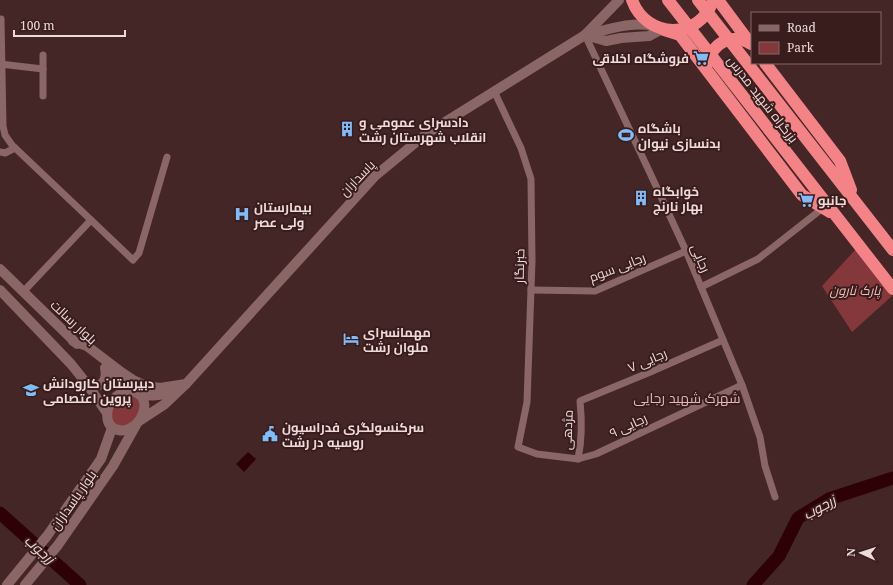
<svg xmlns="http://www.w3.org/2000/svg" width="893" height="585" font-family="'Noto Serif',Cairo,serif">
	<style>
		.green { fill: #85383c }
		.water { fill: #2e0107 }
		.lines { fill: none; stroke-linecap: round; stroke-linejoin: round }
		.river { stroke: #2e0107; stroke-width: 13 }
		.street { stroke: #8a6666; stroke-width: 7 }
		.secondary { stroke: #8a6666; stroke-width: 10 }
		.highway { stroke: #f38386; stroke-width: 12 }
		.labels { text-anchor: middle; dominant-baseline: central; stroke-width: 4; stroke-linejoin: round; paint-order: stroke }
		.poi-label { font-size: 13px; font-weight: bold; fill: #efdada; stroke: #391c1c; text-anchor: start }
		.street-label { font-size: 13px; fill: #efdada; stroke: #391c1c }
		.park-label { font-size: 13px; font-style: italic; fill: #f1bcbb; stroke: #391c1c }
		.neighbourhood-label { font-size: 14px; fill: #e0b8b7; stroke: #391c1c }
		.water-label { font-size: 14px; font-style: italic; fill: #f4d8d8; stroke: #391c1c }
	</style>
	<rect width="100%" height="100%" fill="#442626"/>
	<g class="green">
		<path d="M 856,249 L 892,296 L 852,332 L 822,286 Z"/>
		<path d="M 131,395 C 155,406 123,438 113,422 C 105,409 120,397 131,395 Z"/>
	</g>
	<path class="water" d="M 248,452 L 256,459 L 244,472 L 236,464 Z"/>
	<g class="lines">
		<g class="river">
			<path d="M 0,513 L 80,585"/>
			<path d="M 753,585 L 779,556 L 798,518 L 829,499 L 893,478"/>
		</g>
		<g class="street">
			<path d="M 1,19 L 3,126 L 5,135 L 12,145 L 91,220 L 23,292"/>
			<path d="M 585,35 L 650,173 L 686,251 L 742,385 L 760,437 L 765,466 L 775,497"/>
			<path d="M 0,64 L 43,69"/>
			<path d="M 494,91 L 521,148 L 531,179 L 532,261 L 527,402 L 518,447 L 537,454 L 578,459 L 596,454 L 742,385"/>
			<path d="M 43,96 L 43,55"/>
			<path d="M 0,152 L 5,153 L 15,148"/>
			<path d="M 91,220 L 133,260 L 139,253 L 167,157"/>
			<path d="M 701,287 L 758,259 L 823,208"/>
			<path d="M 531,290 L 595,291 L 686,251"/>
			<path d="M 578,459 C 582,440 582,420 580,401 L 648,373 L 723,340"/>
		</g>
		<g class="secondary">
			<path d="M 585,35 L 606,41 L 621,38 L 649,36 L 662,29"/>
			<path d="M 585,35 C 607,30 631,21 653,26"/>
			<path d="M 0,269 L 77,344"/>
			<path d="M 0,290 L 71,364 L 87,384 L 107,413"/>
			<path d="M 73,341 L 87,346 L 121,372 L 133,380 L 146,386 L 160,388 L 186,384 L 375,176 L 426,134 L 585,35 L 619,0"/>
			<path d="M 113,374 L 134,391"/>
			<path d="M 87,384 C 100,389 108,382 105,368"/>
			<path d="M 129,391 C 158,393 141,435 118,430 C 104,427 105,409 113,400 C 117,395 123,392 129,391 Z"/>
			<path d="M 139,421 L 165,404 L 186,384 C 168,394 160,398 139,394"/>
			<path d="M 7,585 L 47,536 L 101,459 L 112,428"/>
			<path d="M 25,585 L 58,545 L 113,466 L 136,425"/>
		</g>
		<g class="highway">
			<path d="M 632,0 C 646,39 700,41 713,0"/>
			<path d="M 668,0 L 893,289"/>
			<path d="M 698,0 L 893,250"/>
			<path d="M 718,0 L 750,43"/>
			<path d="M 664,30 L 680,35 L 802,195 L 830,212"/>
			<path d="M 709,62 C 713,41 734,33 751,44"/>
			<path d="M 765,63 L 840,161 L 851,190"/>
		</g>
	</g>
	<defs>
		<symbol id="supermarket-bare" viewBox="-9 -9 18 18"><path d="M-6-5.5h2.5l.6 2H6L4.5 2H-2.5L-4.4-4H-6ZM-1.5 3.2a1.3 1.3 0 1 0 .1 0ZM3 3.2a1.3 1.3 0 1 0 .1 0Z" fill="#81bcfa" stroke="#391c1c" stroke-width="2.5" paint-order="stroke"/></symbol>
		<symbol id="building-bare" viewBox="-9 -9 18 18"><path d="M-4-6H4V6H1V3H-1V6H-4ZM-2.5-4.3h1.7v1.8h-1.7ZM.8-4.3h1.7v1.8H.8ZM-2.5-1h1.7V.8h-1.7ZM.8-1h1.7V.8H.8Z" fill="#81bcfa" stroke="#391c1c" stroke-width="2.5" paint-order="stroke"/></symbol>
		<symbol id="stadium-bare" viewBox="-9 -9 18 18"><path d="M0-5a6.5 5 0 1 0 0 10a6.5 5 0 1 0 0-10ZM-3.5-1.8h7v3.6h-7Z" fill="#81bcfa" stroke="#391c1c" stroke-width="2.5" paint-order="stroke"/></symbol>
		<symbol id="hospital-bare" viewBox="-9 -9 18 18"><path d="M-5-5h3v3.5h4V-5h3V5h-3V1.5h-4V5h-3Z" fill="#81bcfa" stroke="#391c1c" stroke-width="2.5" paint-order="stroke"/></symbol>
		<symbol id="hotel-bare" viewBox="-9 -9 18 18"><path d="M-6-4.5h1.5V1H6V5H4.5V3h-9V5H-6ZM-4 0a1.8 1.8 0 1 1 3.6 0ZM.5 0V-2.5h3Q6-2.5 6 0Z" fill="#81bcfa" stroke="#391c1c" stroke-width="2.5" paint-order="stroke"/></symbol>
		<symbol id="school-bare" viewBox="-9 -9 18 18"><path d="M0-5L7-2L0 1L-7-2ZM-4 1L0 2.5L4 1V4Q0 6-4 4Z" fill="#81bcfa" stroke="#391c1c" stroke-width="2.5" paint-order="stroke"/></symbol>
		<symbol id="civic-bare" viewBox="-9 -9 18 18"><path d="M-.6-6.5H3V-4.5H.6V-3L4-1V1h2V6H-6V1h2V-1L-.6-3ZM-1.2 2.5V6h2.4V2.5Z" fill="#81bcfa" stroke="#391c1c" stroke-width="2.5" paint-order="stroke"/></symbol>
	</defs>
	<g fill-rule="evenodd">
		<use href="#supermarket-bare" x="690" y="47" width="22" height="22"/>
		<use href="#building-bare" x="336" y="118" width="22" height="22"/>
		<use href="#stadium-bare" x="615" y="124" width="22" height="22"/>
		<use href="#building-bare" x="630" y="187" width="22" height="22"/>
		<use href="#supermarket-bare" x="795" y="189" width="22" height="22"/>
		<use href="#hospital-bare" x="231" y="203" width="22" height="22"/>
		<use href="#hotel-bare" x="340" y="328" width="22" height="22"/>
		<use href="#school-bare" x="20" y="379" width="22" height="22"/>
		<use href="#civic-bare" x="259" y="423" width="22" height="22"/>
	</g>
	<g class="labels">
		<g class="poi-label">
			<text x="689" y="58" text-anchor="end">فروشگاه اخلاقی</text>
			<text x="359" y="122">دادسرای عمومی و<tspan x="359" dy="15">انقلاب شهرستان رشت</tspan></text>
			<text x="638" y="128">باشگاه<tspan x="638" dy="15">بدنسازی نیوان</tspan></text>
			<text x="653" y="191">خوابگاه<tspan x="653" dy="15">بهار نارنج</tspan></text>
			<text x="818" y="200">جانبو</text>
			<text x="254" y="207">بیمارستان<tspan x="254" dy="15">ولی عصر</tspan></text>
			<text x="363" y="332">مهمانسرای<tspan x="363" dy="15">ملوان رشت</tspan></text>
			<text x="43" y="383">دبیرستان کارودانش<tspan x="43" dy="15">پروین اعتصامی</tspan></text>
			<text x="282" y="427">سرکنسولگری فدراسیون<tspan x="282" dy="15">روسیه در رشت</tspan></text>
		</g>
		<g class="street-label">
			<text transform="translate(763 99) rotate(52)">بزرگراه شهید مدرس</text>
			<text transform="translate(357 178) rotate(-46)">پاسداران</text>
			<text transform="translate(701 258) rotate(67)">رجایی</text>
			<text transform="translate(519 266) rotate(-89)">خبرنگار</text>
			<text transform="translate(617 267) rotate(-21)">رجایی سوم</text>
			<text transform="translate(74 322) rotate(43)">بلوار رسالت</text>
			<text transform="translate(647 360) rotate(-23)">رجایی ۷</text>
			<text transform="translate(628 425) rotate(-25)">رجایی ۹</text>
			<text transform="translate(567 430) rotate(-88)">مژدهی</text>
			<text transform="translate(73 500) rotate(-55)">بلوار پاسداران</text>
		</g>
		<g class="park-label">
			<text x="855" y="290">پارک نارون</text>
		</g>
		<g class="neighbourhood-label">
			<text x="687" y="397">شهرک شهید رجایی</text>
		</g>
		<g class="water-label">
			<text transform="translate(819 507) rotate(-29)">زرجوب</text>
			<text transform="translate(40 549) rotate(42)">زرجوب</text>
		</g>
	</g>
	<rect x="751" y="12" width="130" height="52" fill="#391c1c" stroke="#826868"/>
	<rect x="759" y="25" width="20" height="6" fill="#8a6666" stroke="#826868"/>
	<text x="787" y="32" font-size="12" fill="#efdada">Road</text>
	<rect x="759" y="42" width="20" height="12" fill="#85383c" stroke="#826868"/>
	<text x="787" y="52" font-size="12" fill="#efdada">Park</text>
	<g transform="translate(861 553) rotate(273)" stroke="#391c1c" stroke-width="3" paint-order="stroke">
	<path d="M0-3L7 15L0 10L-7 15Z" fill="#efdada"/>
	<text y="-6" font-size="11" font-weight="bold" text-anchor="middle" fill="#efdada">N</text>
	</g>
	<path d="M14 30v6h111v-6" fill="none" stroke="#efdada" stroke-width="2"/>
	<text x="20" y="30" font-size="12" fill="#efdada" stroke="#391c1c" stroke-width="3" paint-order="stroke">100 m</text>
</svg>
